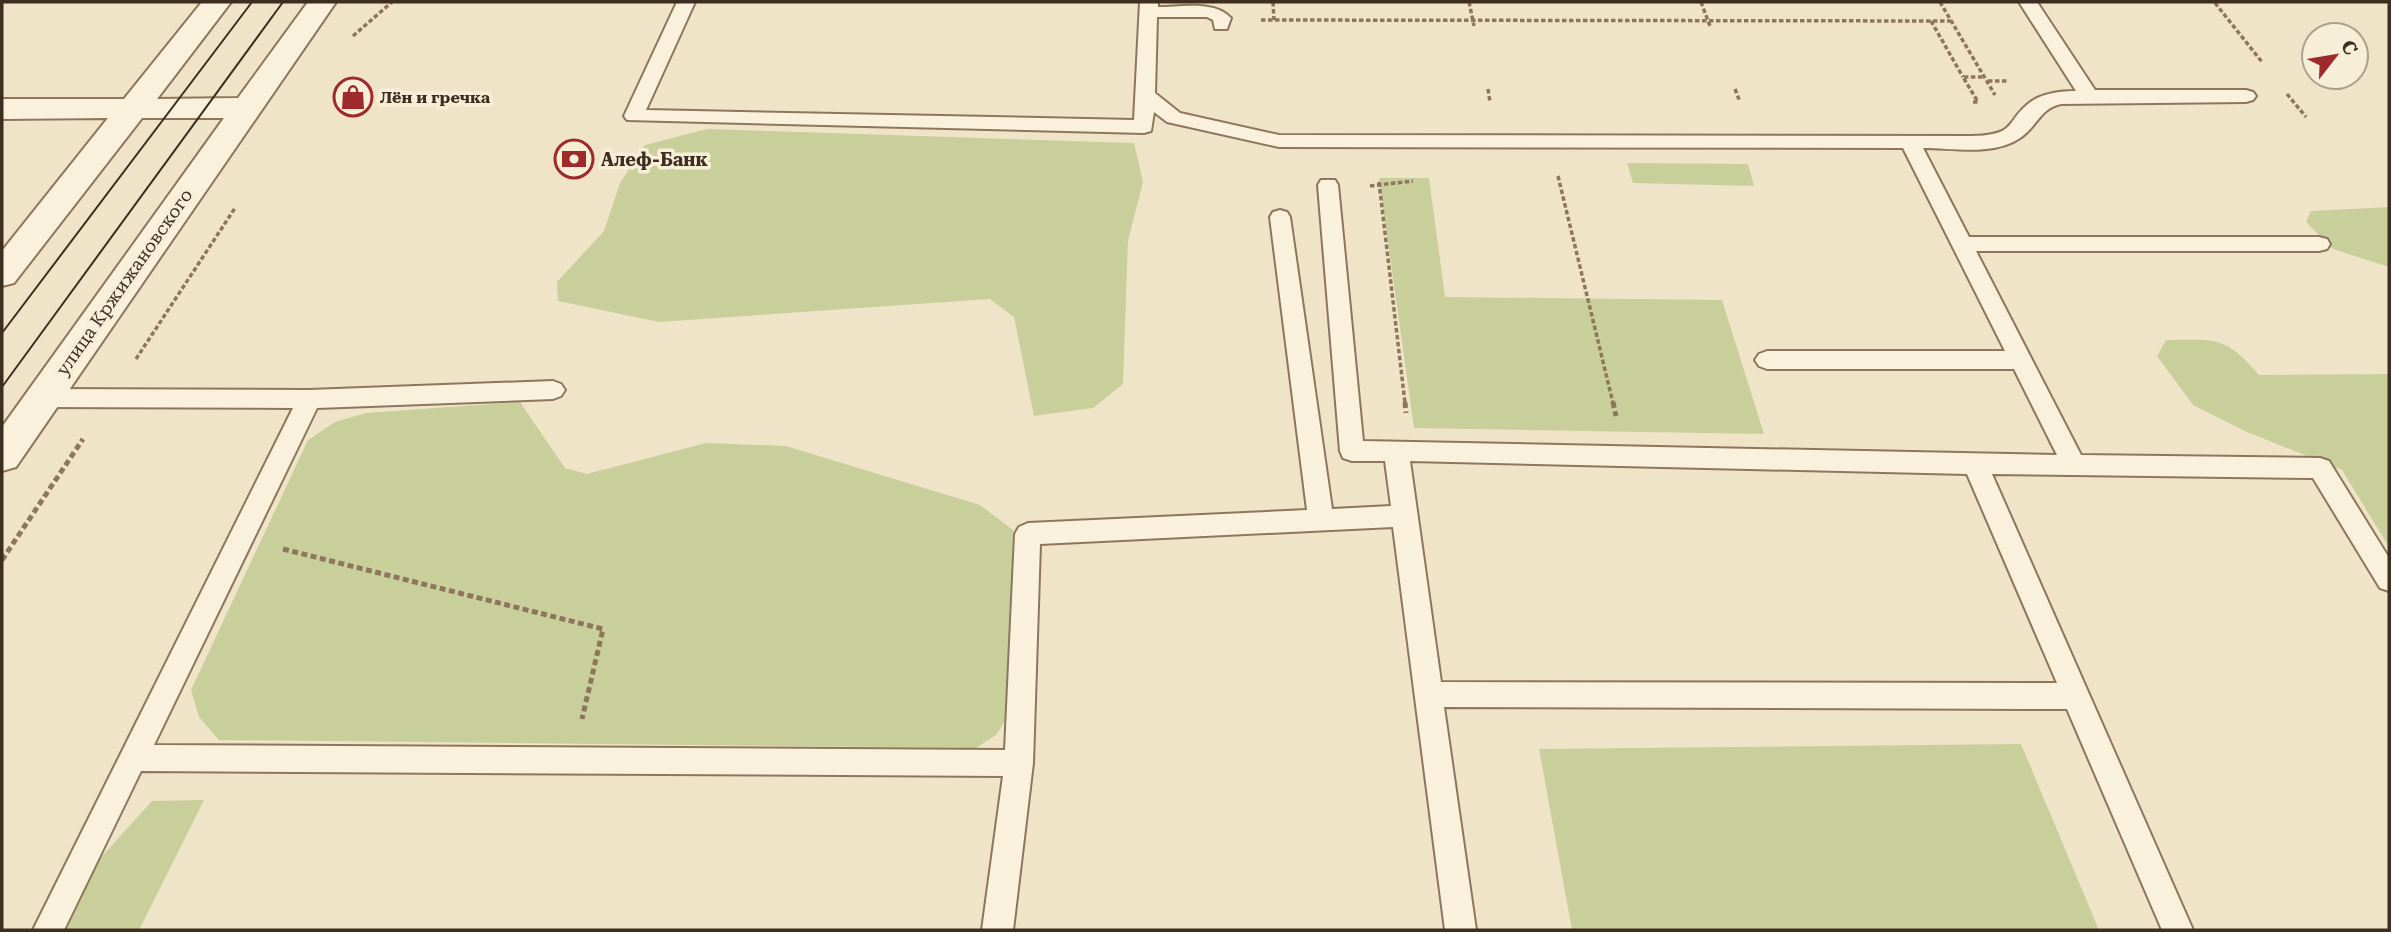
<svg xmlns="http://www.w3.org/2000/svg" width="2391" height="932" font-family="'Roboto Serif',serif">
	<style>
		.green { fill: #c9cf9b }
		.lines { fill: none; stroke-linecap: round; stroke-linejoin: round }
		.service-casing { stroke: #8d765c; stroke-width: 4 }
		.tertiary-casing { stroke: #8d765c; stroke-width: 4 }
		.path-far1 { stroke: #8d765c; stroke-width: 3.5; stroke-dasharray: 4.5 2.5; stroke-linecap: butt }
		.path { stroke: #8d765c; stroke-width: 5; stroke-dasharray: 6 3.5; stroke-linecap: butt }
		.service { fill: #faf1dc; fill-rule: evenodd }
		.tertiary { fill: #faf1dc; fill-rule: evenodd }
		.tram { stroke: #3d2e20; stroke-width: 2 }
		.labels { text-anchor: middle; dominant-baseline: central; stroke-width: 7; stroke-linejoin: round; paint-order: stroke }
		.far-poi-label { font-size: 16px; font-weight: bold; fill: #3d2e20; stroke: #f7eed8; text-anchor: start }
		.poi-label { font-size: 18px; font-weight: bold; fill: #3d2e20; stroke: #f7eed8; text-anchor: start }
		.street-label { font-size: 18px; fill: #3d2e20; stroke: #f7eed8 }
	</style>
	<rect width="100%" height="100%" fill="#f0e4c8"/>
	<g class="green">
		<path d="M 707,129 L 1134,143 L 1143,182 L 1128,241 L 1123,384 L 1093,408 L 1034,416 L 1014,317 L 990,299 L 659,322 L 558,301 L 557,282 L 604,231 L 620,183 L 645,145 Z"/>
		<path d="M 1627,163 L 1748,164 L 1754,186 L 1633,183 Z"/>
		<path d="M 1379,178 L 1429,178 L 1445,297 L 1722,300 L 1764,434 L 1414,428 Z"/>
		<path d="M 2389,207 L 2389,267 L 2333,249 L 2306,222 L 2311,211 Z"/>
		<path d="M 2166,340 C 2217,340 2224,335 2259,375 L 2389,374 L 2389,547 L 2342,470 L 2247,432 L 2193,405 L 2157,356 Z"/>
		<path d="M 520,402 L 565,468 L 587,474 L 706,443 L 786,446 L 980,505 L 1013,530 L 1008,717 L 996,735 L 976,748 L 219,740 L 199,717 L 191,690 L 308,440 L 335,422 L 366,413 Z"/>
		<path d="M 2021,744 L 2099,930 L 1572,930 L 1539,749 Z"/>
		<path d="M 204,800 L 139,930 L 35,930 L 152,801 Z"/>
	</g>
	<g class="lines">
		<defs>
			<path id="service" d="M 677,2 L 695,2 L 646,110 L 1134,120 L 1140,2 L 1158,2 L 1158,7 C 1180,7 1215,0 1231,18 L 1227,29 L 1215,29 L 1213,20 L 1207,17 L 1157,17 L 1155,93 L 1180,113 L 1279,135 L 1972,136 C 2019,135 2004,121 2032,101 C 2044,93 2062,91 2076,91 L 2019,2 L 2037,2 L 2095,90 L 2246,90 L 2253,92 L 2256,96 L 2253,100 L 2246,102 L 2061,104 C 2040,108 2037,127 2020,138 C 1994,156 1953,148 1923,148 L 1969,237 L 2319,237 L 2327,239 L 2330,244 L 2327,249 L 2319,251 L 1976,251 L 2081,455 L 2320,458 L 2329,461 L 2389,558 L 2389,591 L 2380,588 L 2313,478 L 1992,474 L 2193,930 L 2162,930 L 2067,709 L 1444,707 L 1476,930 L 1445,930 L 1393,527 L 1040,544 L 1033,763 L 1013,930 L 982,930 L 1003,776 L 141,771 L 64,930 L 33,930 L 293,408 L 42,407 L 34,404 L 30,398 L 34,392 L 42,389 L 309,390 L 553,381 L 561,384 L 565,390 L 561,396 L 553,399 L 317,408 L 154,745 L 1005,750 L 1015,534 L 1019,527 L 1028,523 L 1307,510 L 1270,217 L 1273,212 L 1280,210 L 1287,212 L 1290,217 L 1332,509 L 1391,506 L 1385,461 L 1352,461 L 1343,458 L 1340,451 L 1318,185 L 1321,180 L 1335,180 L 1338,185 L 1363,441 L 2057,455 L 2014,369 L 1767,369 L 1759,366 L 1755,360 L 1759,354 L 1767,351 L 2005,351 L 1903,148 L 1279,147 L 1167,122 L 1154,112 L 1151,131 L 1144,133 L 627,120 L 624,116 ZM 1410,461 L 1967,474 L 2057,683 L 1441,682 Z"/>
			<path id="tertiary" d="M 202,2 L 231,2 L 157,99 L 238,98 L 308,2 L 336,2 L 16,467 L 2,471 L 2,427 L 224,118 L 142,118 L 14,283 L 2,286 L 2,251 L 108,118 L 2,119 L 2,99 L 124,99 Z"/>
		</defs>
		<use href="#service" class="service-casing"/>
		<use href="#tertiary" class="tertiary-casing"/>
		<g class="path-far1">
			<path d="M 1273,2 L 1274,20"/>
			<path d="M 1469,2 L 1474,26"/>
			<path d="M 1701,2 L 1710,26"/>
			<path d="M 1940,2 L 1995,95"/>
			<path d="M 2215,3 L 2262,62"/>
			<path d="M 1261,20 L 1951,21"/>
			<path d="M 1931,21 L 1963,77"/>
			<path d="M 353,36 L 392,2"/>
			<path d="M 1988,81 L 2007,81"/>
			<path d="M 1488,89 L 1490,102"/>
			<path d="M 1735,89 L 1740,102"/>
			<path d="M 2287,94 L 2306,117"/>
			<path d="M 1973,102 L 1978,102 L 1963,77 L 1984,77"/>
			<path d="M 1558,176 L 1613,403"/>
			<path d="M 1379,182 L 1405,403"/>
			<path d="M 1370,186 L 1413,181"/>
			<path d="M 136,359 L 235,208"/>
		</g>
		<g class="path">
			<path d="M 1405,402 L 1406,413"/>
			<path d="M 1613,402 L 1616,416"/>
			<path d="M 283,549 L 603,629 L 582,719"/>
			<path d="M 2,560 L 83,439"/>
		</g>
		<use href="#service" class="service"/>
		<use href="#tertiary" class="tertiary"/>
		<g class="tram">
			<path d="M 2,333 L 252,2"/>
			<path d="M 2,387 L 283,2"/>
		</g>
	</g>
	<defs>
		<symbol id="shop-ring" viewBox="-11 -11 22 22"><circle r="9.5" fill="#f7eed8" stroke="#9e2a2b" stroke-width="1.5"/><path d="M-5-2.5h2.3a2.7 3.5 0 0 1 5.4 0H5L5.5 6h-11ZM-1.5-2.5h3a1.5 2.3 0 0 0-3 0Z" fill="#9e2a2b"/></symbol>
		<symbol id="bank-ring" viewBox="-11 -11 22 22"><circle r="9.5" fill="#f7eed8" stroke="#9e2a2b" stroke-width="1.5"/><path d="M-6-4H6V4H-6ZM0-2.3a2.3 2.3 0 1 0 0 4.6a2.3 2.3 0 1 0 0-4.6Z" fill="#9e2a2b"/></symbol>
	</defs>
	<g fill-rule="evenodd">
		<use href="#shop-ring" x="331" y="75" width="44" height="44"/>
		<use href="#bank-ring" x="552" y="137" width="44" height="44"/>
	</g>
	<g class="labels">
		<g class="far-poi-label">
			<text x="380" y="97">Лён и гречка</text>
		</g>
		<g class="poi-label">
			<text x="601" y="159">Алеф-Банк</text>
		</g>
		<g class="street-label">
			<text transform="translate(124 282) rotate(-55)">улица Кржижановского</text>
		</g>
	</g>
	<rect width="2391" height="932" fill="none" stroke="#3d2e20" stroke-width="7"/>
	<g transform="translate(2335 56) rotate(59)"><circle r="33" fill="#f7eed8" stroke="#ada18e" stroke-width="2"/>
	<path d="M0-5L12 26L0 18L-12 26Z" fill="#9e2a2b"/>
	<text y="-10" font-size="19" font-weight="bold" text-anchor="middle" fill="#3d2e20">С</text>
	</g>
</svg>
